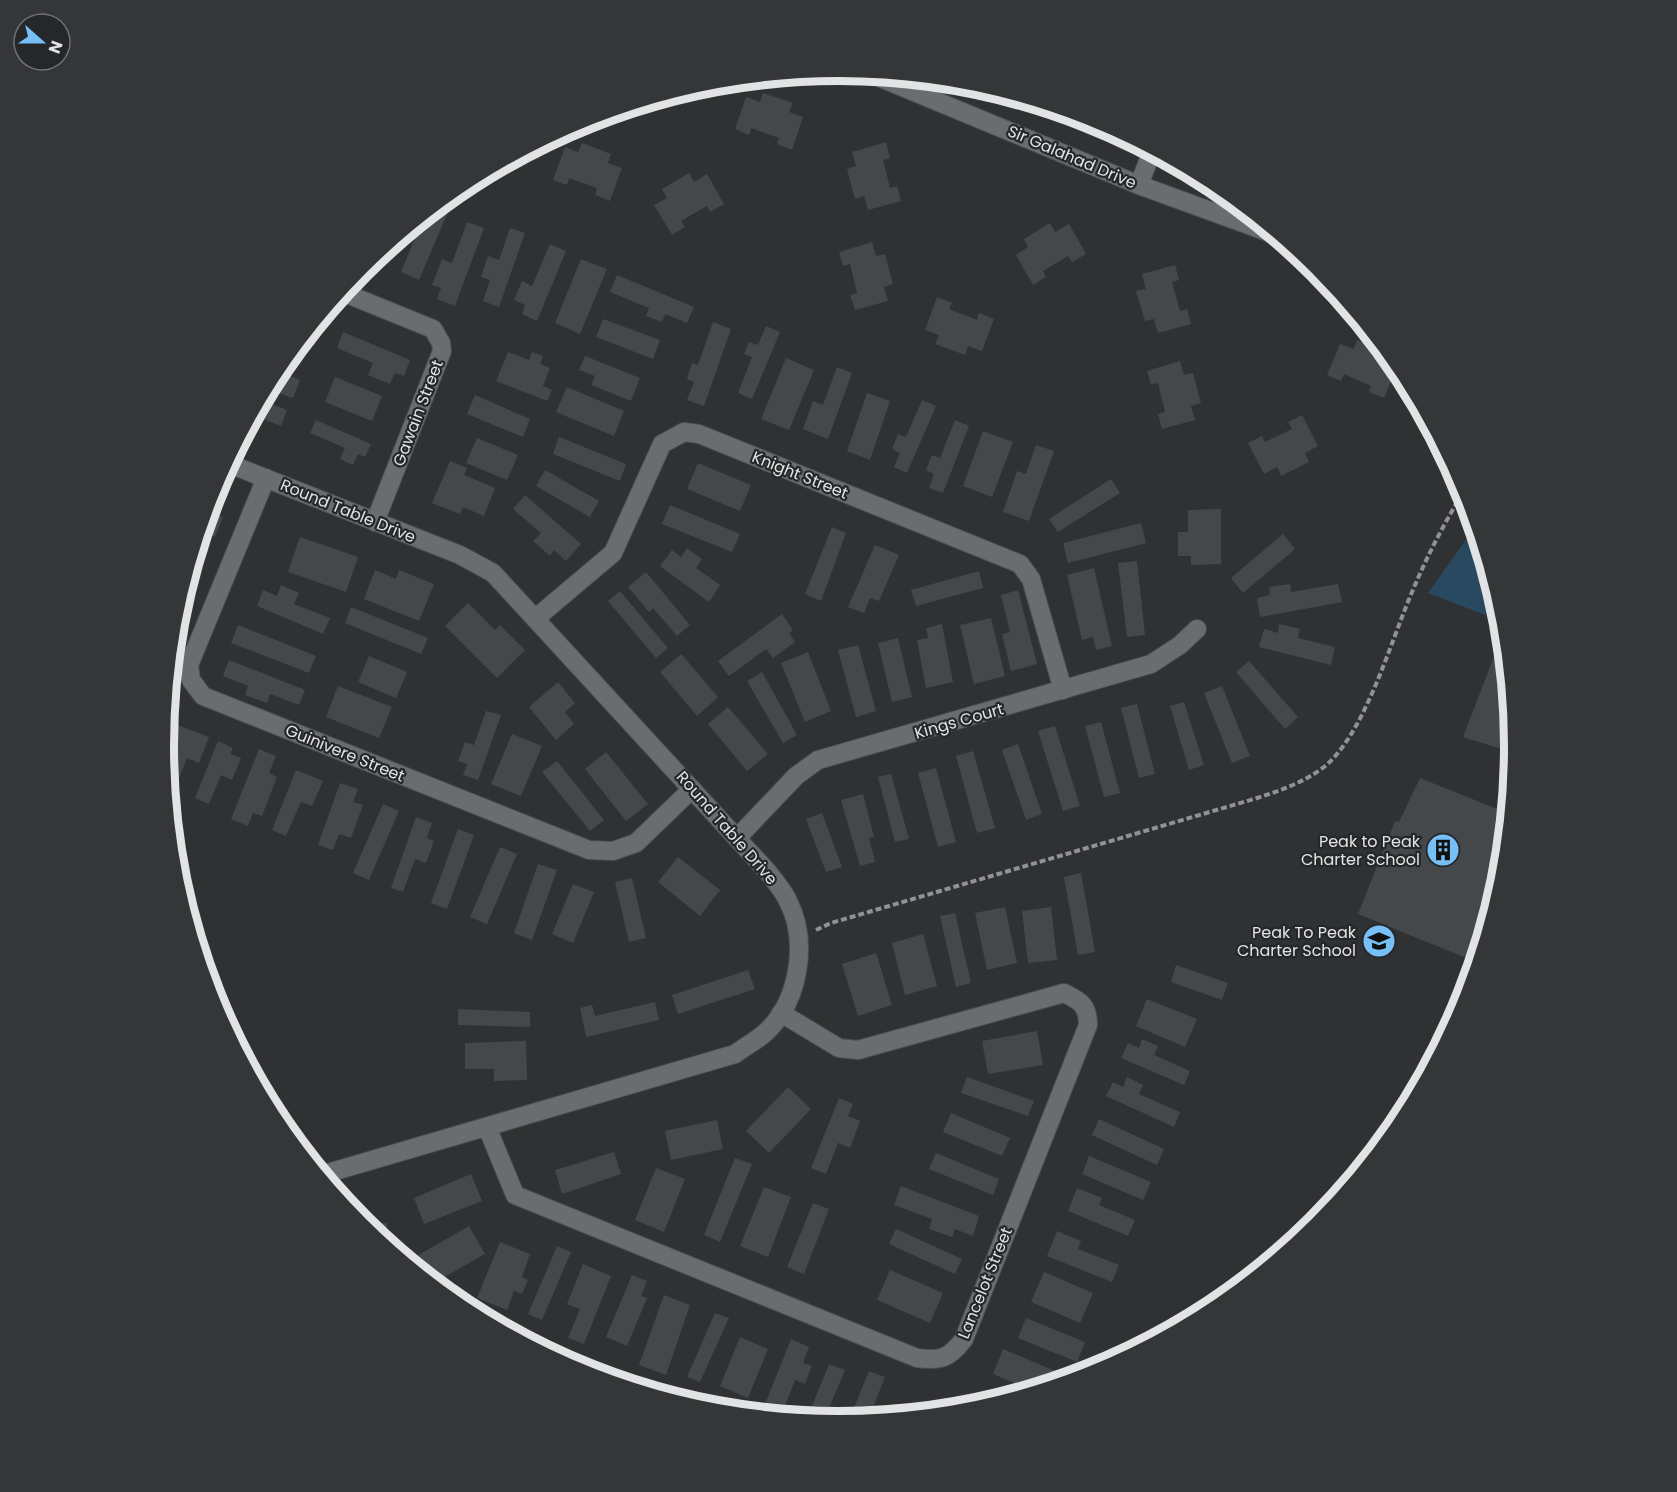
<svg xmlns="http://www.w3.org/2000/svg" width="1677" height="1492" font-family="Poppins,sans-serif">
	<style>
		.green { fill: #294961 }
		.building { fill: #45484a }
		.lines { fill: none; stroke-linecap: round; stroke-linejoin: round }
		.minor-casing { stroke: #4c4e4f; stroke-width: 20 }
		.path { stroke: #919294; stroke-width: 4; stroke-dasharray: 6 3; stroke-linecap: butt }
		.minor { stroke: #6a6d6f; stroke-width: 18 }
		.labels { text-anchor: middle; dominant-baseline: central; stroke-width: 4.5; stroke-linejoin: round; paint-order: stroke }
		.street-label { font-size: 16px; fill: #e2e3e4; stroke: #252729 }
		.poi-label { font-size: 16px; fill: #e2e3e4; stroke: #252729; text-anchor: end }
		.rim { fill: none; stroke: #e2e3e4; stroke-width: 8 }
	</style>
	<rect width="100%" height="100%" fill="#2f3133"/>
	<path class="green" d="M 1475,527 L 1495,595 L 1485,615 L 1428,593 Z"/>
	<g class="building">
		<path d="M 763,93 L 793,103 L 789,112 L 803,117 L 792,150 L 777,144 L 779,138 L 751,128 L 749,135 L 735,129 L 746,97 L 760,102 Z"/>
		<path d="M 886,142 L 890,158 L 883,160 L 890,188 L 897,186 L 901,201 L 868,210 L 864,196 L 855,199 L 847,169 L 856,166 L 852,152 Z"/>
		<path d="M 582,143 L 611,154 L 608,163 L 622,168 L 610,201 L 595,195 L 597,188 L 569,178 L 567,185 L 553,180 L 565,147 L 578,152 Z"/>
		<path d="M 689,173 L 694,182 L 707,174 L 724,204 L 710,212 L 707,206 L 681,221 L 685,227 L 672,235 L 654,205 L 667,198 L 662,189 Z"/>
		<path d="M 436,207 L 448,212 L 419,280 L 401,272 L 424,216 Z"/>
		<path d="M 467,222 L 484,228 L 455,306 L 437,299 L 441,288 L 432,285 L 442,259 L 452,263 Z"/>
		<path d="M 1050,223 L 1055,232 L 1069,224 L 1086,254 L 1072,262 L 1068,256 L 1043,271 L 1046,277 L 1033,285 L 1016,255 L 1028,247 L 1024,239 Z"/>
		<path d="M 510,228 L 525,233 L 499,307 L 483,301 L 490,280 L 481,277 L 488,256 L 499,260 Z"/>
		<path d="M 872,242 L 876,256 L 885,254 L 893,284 L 884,287 L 888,301 L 855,310 L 850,295 L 857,293 L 850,264 L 843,266 L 839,252 Z"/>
		<path d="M 392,243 L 384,262 L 373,258 Z"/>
		<path d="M 550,244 L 566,251 L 537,321 L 522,314 L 525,305 L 514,300 L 522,281 L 532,286 Z"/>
		<path d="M 581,259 L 607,269 L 580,334 L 555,323 Z"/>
		<path d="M 1175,265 L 1179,280 L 1172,282 L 1180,311 L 1187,309 L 1191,324 L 1158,333 L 1154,319 L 1145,321 L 1136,291 L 1146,289 L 1142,274 Z"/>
		<path d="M 617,275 L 694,307 L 687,323 L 665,314 L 662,322 L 646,316 L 649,308 L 610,292 Z"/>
		<path d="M 937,297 L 952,303 L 949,309 L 977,320 L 979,313 L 994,319 L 982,351 L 968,346 L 965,355 L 935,344 L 939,335 L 925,330 Z"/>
		<path d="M 603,319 L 660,340 L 653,359 L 596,337 Z"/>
		<path d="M 713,322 L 731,329 L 704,406 L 687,400 L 694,382 L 687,379 L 692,363 L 698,365 Z"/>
		<path d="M 766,326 L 780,332 L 752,399 L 738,393 L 752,357 L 744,354 L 749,342 L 758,345 Z"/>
		<path d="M 309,331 L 298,363 L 287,358 L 295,349 Z"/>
		<path d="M 343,332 L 410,360 L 404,376 L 395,373 L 390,384 L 368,375 L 373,363 L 337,348 Z"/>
		<path d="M 1357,340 L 1384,351 L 1383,361 L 1397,367 L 1384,398 L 1369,392 L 1371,386 L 1344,374 L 1341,381 L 1327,375 L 1340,344 L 1354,349 Z"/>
		<path d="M 508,352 L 529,360 L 532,352 L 543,356 L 540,364 L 550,368 L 543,386 L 552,390 L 547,401 L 496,381 Z"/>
		<path d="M 585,356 L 640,378 L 631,401 L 591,385 L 595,376 L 579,370 Z"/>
		<path d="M 786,358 L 814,370 L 789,430 L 761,419 Z"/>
		<path d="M 1180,361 L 1184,375 L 1193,373 L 1201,403 L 1191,406 L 1195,420 L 1162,429 L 1158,414 L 1165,412 L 1158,383 L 1151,385 L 1147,371 Z"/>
		<path d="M 837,367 L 852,373 L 828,439 L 803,429 L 813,401 L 823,405 Z"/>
		<path d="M 277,371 L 300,380 L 293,398 L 267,389 Z"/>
		<path d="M 335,377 L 382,396 L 372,421 L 325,402 Z"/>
		<path d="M 567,387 L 624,411 L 614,436 L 556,412 Z"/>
		<path d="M 867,393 L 890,401 L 870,460 L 847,451 Z"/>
		<path d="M 475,395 L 530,419 L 523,437 L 467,414 Z"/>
		<path d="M 261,400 L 287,410 L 281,426 L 253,415 Z"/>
		<path d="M 922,400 L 936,406 L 907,473 L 894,467 L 900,453 L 892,449 L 898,434 L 906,437 Z"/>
		<path d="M 1302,415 L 1318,446 L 1305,453 L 1309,462 L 1281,476 L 1277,467 L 1264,474 L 1248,443 L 1262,436 L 1265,442 L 1292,429 L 1288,422 Z"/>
		<path d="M 316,420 L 371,444 L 365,457 L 358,454 L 353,465 L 340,459 L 345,448 L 310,433 Z"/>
		<path d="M 955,420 L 969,426 L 943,493 L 929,488 L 934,474 L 926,470 L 932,455 L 940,458 Z"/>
		<path d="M 983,431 L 1013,442 L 992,497 L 963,486 Z"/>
		<path d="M 559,437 L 626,464 L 620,481 L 553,454 Z"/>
		<path d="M 477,438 L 518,455 L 507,480 L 466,463 Z"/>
		<path d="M 1036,445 L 1054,451 L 1029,521 L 1003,512 L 1017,471 L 1026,474 Z"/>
		<path d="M 450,461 L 467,468 L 464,475 L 495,488 L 484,516 L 463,507 L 460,514 L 432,503 Z"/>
		<path d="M 698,463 L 751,485 L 740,511 L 687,489 Z"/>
		<path d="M 545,470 L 599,501 L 590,517 L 536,486 Z"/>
		<path d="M 1111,479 L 1120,493 L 1058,532 L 1049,519 Z"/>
		<path d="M 525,495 L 581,544 L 566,561 L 554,550 L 550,556 L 533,541 L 541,533 L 513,509 Z"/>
		<path d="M 670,505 L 740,534 L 732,552 L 662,524 Z"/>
		<path d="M 1221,509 L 1221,564 L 1191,565 L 1191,556 L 1178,556 L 1178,532 L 1188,532 L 1188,510 Z"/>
		<path d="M 208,510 L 223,517 L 215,537 L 201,531 Z"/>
		<path d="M 1141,523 L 1146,543 L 1068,563 L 1063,543 Z"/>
		<path d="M 832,527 L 846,533 L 821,601 L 805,594 Z"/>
		<path d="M 1283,534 L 1295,549 L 1243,593 L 1231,578 Z"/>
		<path d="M 300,537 L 358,557 L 346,592 L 288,572 Z"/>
		<path d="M 197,544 L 209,549 L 202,564 L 192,560 Z"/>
		<path d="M 875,545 L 899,555 L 879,601 L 870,598 L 864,613 L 848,607 Z"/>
		<path d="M 687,548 L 702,559 L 696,568 L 720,585 L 709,602 L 660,566 L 672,550 L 681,557 Z"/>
		<path d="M 1137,561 L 1145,635 L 1127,637 L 1118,563 Z"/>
		<path d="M 1094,568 L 1112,646 L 1096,650 L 1093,637 L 1082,640 L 1067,575 Z"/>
		<path d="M 375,570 L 396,579 L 399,570 L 434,584 L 419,621 L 364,599 Z"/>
		<path d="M 979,571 L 983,588 L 916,606 L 911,590 Z"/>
		<path d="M 646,572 L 690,625 L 677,636 L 653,608 L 649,612 L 628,587 Z"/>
		<path d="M 1290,584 L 1291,592 L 1338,584 L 1342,602 L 1260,617 L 1257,598 L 1270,595 L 1269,587 Z"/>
		<path d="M 281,585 L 299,593 L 294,604 L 330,618 L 323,634 L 257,606 L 263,590 L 277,596 Z"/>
		<path d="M 1018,590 L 1037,664 L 1011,671 L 1002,634 L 1010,632 L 1001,595 Z"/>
		<path d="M 620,591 L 668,648 L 656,658 L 608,601 Z"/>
		<path d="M 468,603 L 495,630 L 500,625 L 525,650 L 497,678 L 445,626 Z"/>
		<path d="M 351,607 L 428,638 L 421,654 L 345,623 Z"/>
		<path d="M 782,614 L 793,630 L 789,633 L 795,642 L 773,658 L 766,649 L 729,676 L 718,661 Z"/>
		<path d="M 991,618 L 1005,676 L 974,684 L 960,625 Z"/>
		<path d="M 942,624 L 953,682 L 926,688 L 917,640 L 928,638 L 926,628 Z"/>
		<path d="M 1279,624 L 1300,629 L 1298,638 L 1335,647 L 1331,665 L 1259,647 L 1264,629 L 1278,633 Z"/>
		<path d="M 238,625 L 316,656 L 309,673 L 231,643 Z"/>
		<path d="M 1503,633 L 1514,746 L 1512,766 L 1499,761 L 1502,749 L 1463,737 Z"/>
		<path d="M 898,638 L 912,697 L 892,702 L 878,643 Z"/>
		<path d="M 858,645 L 876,711 L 856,717 L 838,650 Z"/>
		<path d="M 808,652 L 831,711 L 805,722 L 781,663 Z"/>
		<path d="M 681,654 L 718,697 L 697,716 L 660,672 Z"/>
		<path d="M 369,656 L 407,672 L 396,698 L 358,682 Z"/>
		<path d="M 229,660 L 305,690 L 299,705 L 270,694 L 267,703 L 245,695 L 248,686 L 223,676 Z"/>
		<path d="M 1249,661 L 1298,717 L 1285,729 L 1236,672 Z"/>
		<path d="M 762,672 L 797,735 L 783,743 L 747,681 Z"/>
		<path d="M 558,682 L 575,703 L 565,712 L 574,724 L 556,740 L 529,707 Z"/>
		<path d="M 338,686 L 392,707 L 379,738 L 326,717 Z"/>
		<path d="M 1222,686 L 1250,756 L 1232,763 L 1204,693 Z"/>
		<path d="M 1184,702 L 1204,765 L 1189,770 L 1170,706 Z"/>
		<path d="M 1137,704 L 1155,774 L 1139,778 L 1121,708 Z"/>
		<path d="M 728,707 L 768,754 L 747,771 L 708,724 Z"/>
		<path d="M 486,711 L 501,715 L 478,780 L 463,775 L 467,764 L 458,761 L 465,742 L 474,745 Z"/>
		<path d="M 1101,722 L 1120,793 L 1104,797 L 1085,726 Z"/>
		<path d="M 172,723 L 209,737 L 199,763 L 187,758 L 174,792 L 167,790 L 163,747 Z"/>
		<path d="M 1055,726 L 1080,806 L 1063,811 L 1038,731 Z"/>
		<path d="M 512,734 L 542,746 L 521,796 L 491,784 Z"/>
		<path d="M 218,741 L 233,748 L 230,754 L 241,758 L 232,780 L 221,775 L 209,804 L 195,798 Z"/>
		<path d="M 1018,744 L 1042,814 L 1026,820 L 1002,750 Z"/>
		<path d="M 259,749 L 276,756 L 269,773 L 277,777 L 262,816 L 253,813 L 248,826 L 231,819 Z"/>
		<path d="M 973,751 L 995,828 L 977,833 L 956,756 Z"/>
		<path d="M 606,752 L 648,804 L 626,821 L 585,769 Z"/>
		<path d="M 557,761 L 604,820 L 590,831 L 542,772 Z"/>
		<path d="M 936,768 L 956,842 L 938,847 L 918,773 Z"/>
		<path d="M 296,770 L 323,781 L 312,806 L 301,802 L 286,836 L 272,830 Z"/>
		<path d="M 891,774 L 909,839 L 895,842 L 878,777 Z"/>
		<path d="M 1420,778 L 1507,813 L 1501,878 L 1476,962 L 1358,914 L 1395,821 L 1399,822 Z"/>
		<path d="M 340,783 L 358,789 L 353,802 L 363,805 L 351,838 L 339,834 L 333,850 L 318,845 Z"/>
		<path d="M 863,794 L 874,837 L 869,838 L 875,862 L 860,866 L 841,800 Z"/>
		<path d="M 383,804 L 399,811 L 369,880 L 353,873 Z"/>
		<path d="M 822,813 L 842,867 L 826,872 L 806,819 Z"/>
		<path d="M 416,817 L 432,823 L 427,838 L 434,841 L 426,863 L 415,859 L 403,892 L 391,888 Z"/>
		<path d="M 458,829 L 474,835 L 447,909 L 431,903 Z"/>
		<path d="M 500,847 L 517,854 L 487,924 L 470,917 Z"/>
		<path d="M 678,857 L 720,890 L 700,916 L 658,882 Z"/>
		<path d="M 538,864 L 557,870 L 532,940 L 514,933 Z"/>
		<path d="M 1081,873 L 1095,952 L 1078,955 L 1064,877 Z"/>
		<path d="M 632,878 L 646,938 L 629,942 L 615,882 Z"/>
		<path d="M 573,884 L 594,892 L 573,943 L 552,934 Z"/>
		<path d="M 1005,907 L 1017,963 L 987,970 L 975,913 Z"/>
		<path d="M 1051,907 L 1057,960 L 1028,963 L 1022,911 Z"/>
		<path d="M 955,913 L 971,983 L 956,987 L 940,916 Z"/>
		<path d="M 923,934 L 937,986 L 905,995 L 892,943 Z"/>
		<path d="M 876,953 L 892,1005 L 858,1016 L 842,964 Z"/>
		<path d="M 1176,965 L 1228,983 L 1222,1000 L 1171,982 Z"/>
		<path d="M 748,970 L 755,989 L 678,1014 L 672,995 Z"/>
		<path d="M 1147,999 L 1197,1019 L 1185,1047 L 1136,1026 Z"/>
		<path d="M 655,1002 L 659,1020 L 586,1037 L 580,1008 L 592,1005 L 595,1016 Z"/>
		<path d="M 458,1009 L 530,1012 L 530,1027 L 458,1025 Z"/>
		<path d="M 1037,1031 L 1043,1065 L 988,1074 L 982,1041 Z"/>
		<path d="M 1142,1039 L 1158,1046 L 1154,1055 L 1190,1071 L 1184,1085 L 1121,1058 L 1128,1043 L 1139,1048 Z"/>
		<path d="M 526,1041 L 527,1080 L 494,1081 L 494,1069 L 465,1069 L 465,1043 Z"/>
		<path d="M 967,1077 L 1034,1101 L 1028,1116 L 961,1093 Z"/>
		<path d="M 1127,1077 L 1143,1085 L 1139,1094 L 1180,1112 L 1174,1127 L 1106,1096 L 1113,1082 L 1123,1087 Z"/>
		<path d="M 788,1087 L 811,1109 L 769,1153 L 746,1131 Z"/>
		<path d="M 839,1098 L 853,1104 L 848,1116 L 860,1121 L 850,1148 L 838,1143 L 826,1174 L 811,1168 Z"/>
		<path d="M 951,1113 L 1010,1138 L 1002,1156 L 943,1132 Z"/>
		<path d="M 1099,1119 L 1164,1149 L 1157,1165 L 1092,1135 Z"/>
		<path d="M 717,1120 L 723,1149 L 671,1160 L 665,1131 Z"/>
		<path d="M 614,1152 L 621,1174 L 562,1194 L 555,1170 Z"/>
		<path d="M 936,1153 L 999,1179 L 993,1195 L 929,1169 Z"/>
		<path d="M 1089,1156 L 1151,1182 L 1143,1200 L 1082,1174 Z"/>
		<path d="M 735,1158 L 752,1164 L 720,1242 L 704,1235 Z"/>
		<path d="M 656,1168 L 685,1179 L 664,1232 L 635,1220 Z"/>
		<path d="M 471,1174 L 482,1201 L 424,1224 L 414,1198 Z"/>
		<path d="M 901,1186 L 979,1216 L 973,1236 L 955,1229 L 952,1237 L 929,1229 L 932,1219 L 894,1205 Z"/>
		<path d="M 764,1187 L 791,1197 L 768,1257 L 740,1246 Z"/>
		<path d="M 1077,1188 L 1102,1198 L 1099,1205 L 1135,1220 L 1128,1236 L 1068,1211 Z"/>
		<path d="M 813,1203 L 829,1209 L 804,1274 L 787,1267 Z"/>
		<path d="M 387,1223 L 388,1242 L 383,1242 L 361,1224 Z"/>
		<path d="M 469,1226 L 485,1254 L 434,1283 L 428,1278 L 415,1257 Z"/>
		<path d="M 896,1229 L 962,1259 L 955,1274 L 889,1244 Z"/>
		<path d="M 1057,1231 L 1081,1241 L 1078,1249 L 1119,1265 L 1112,1282 L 1047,1256 Z"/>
		<path d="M 500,1242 L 530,1254 L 522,1277 L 528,1280 L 522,1294 L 514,1291 L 507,1310 L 477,1298 Z"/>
		<path d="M 557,1246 L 571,1252 L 542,1320 L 528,1314 Z"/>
		<path d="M 583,1264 L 611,1276 L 584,1344 L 568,1338 L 580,1309 L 567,1304 Z"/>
		<path d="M 890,1270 L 943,1293 L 930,1323 L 877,1300 Z"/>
		<path d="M 1044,1272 L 1093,1293 L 1080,1323 L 1031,1302 Z"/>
		<path d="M 632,1275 L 647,1281 L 641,1296 L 647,1298 L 627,1346 L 606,1337 Z"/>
		<path d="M 664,1295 L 690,1305 L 666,1375 L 639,1365 Z"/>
		<path d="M 715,1313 L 729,1318 L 700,1382 L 687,1377 Z"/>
		<path d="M 1026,1318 L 1085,1342 L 1077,1362 L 1018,1338 Z"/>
		<path d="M 740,1337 L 768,1349 L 748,1398 L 720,1386 Z"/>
		<path d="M 791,1339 L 809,1347 L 803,1363 L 812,1366 L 805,1384 L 795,1380 L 781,1416 L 761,1414 Z"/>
		<path d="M 1003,1349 L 1067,1376 L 1065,1380 L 1031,1390 L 993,1374 Z"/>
		<path d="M 829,1364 L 845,1370 L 824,1420 L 807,1418 Z"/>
		<path d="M 869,1371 L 885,1377 L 874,1405 L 884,1410 L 881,1417 L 849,1420 Z"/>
		<path d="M 1001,1388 L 1016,1394 L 996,1401 Z"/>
		<path d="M 907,1404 L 929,1413 L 903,1415 Z"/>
	</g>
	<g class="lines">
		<defs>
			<g id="minor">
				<path d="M 871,74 L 1139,185 L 1276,235"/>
				<path d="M 1139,185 L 1152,151"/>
				<path d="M 342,292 L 433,329 L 441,343 L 442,351 L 375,522"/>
				<path d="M 227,463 L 460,555 L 493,573 L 767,871 C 774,880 783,890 788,901 C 809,942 799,1002 765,1033 C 756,1041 744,1047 735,1054 L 321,1175"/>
				<path d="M 266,478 L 189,665 L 191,680 L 203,696 L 589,850 L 613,851 L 636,843 L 692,789"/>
				<path d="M 536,618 L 613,553 L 662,444 L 684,432 L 699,434 L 1020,564 L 1031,579 L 1063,690"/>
				<path d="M 737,838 L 796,776 L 818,760 L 1151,664 L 1180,645 L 1197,629"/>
				<path d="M 487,1127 L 515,1195 L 917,1358 C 940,1361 949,1359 964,1339 L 1088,1025 C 1088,1006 1081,1001 1064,993 L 858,1050 L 839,1048 L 781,1013"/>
			</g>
		</defs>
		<use href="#minor" class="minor-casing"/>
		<path class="path" d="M 816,930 L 831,923 L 1254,799 C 1279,791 1303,783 1324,767 C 1364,735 1390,644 1410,597 C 1425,560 1443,525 1464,491"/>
		<use href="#minor" class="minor"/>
	</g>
	<defs>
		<symbol id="building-disc" viewBox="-11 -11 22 22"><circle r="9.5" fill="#77bff7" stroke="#252729"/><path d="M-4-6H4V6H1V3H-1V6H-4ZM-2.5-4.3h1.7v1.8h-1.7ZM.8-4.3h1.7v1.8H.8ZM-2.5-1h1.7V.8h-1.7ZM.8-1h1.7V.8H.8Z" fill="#111"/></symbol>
		<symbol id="school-disc" viewBox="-11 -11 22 22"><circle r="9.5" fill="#77bff7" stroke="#252729"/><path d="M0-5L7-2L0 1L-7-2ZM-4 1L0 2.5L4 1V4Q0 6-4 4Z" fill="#111"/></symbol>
	</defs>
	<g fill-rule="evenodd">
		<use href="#building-disc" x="1424" y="831" width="38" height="38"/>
		<use href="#school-disc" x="1360" y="922" width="38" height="38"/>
	</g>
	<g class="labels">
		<g class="street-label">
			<text transform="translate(1072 157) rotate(23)">Sir Galahad Drive</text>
			<text transform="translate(418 413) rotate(-69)">Gawain Street</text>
			<text transform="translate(800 475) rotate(22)">Knight Street</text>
			<text transform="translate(348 511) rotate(22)">Round Table Drive</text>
			<text transform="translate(959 721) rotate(-16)">Kings Court</text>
			<text transform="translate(345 753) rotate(22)">Guinivere Street</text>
			<text transform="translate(727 828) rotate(49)">Round Table Drive</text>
			<text transform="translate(985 1283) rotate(-68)">Lancelot Street</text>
		</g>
		<g class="poi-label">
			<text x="1420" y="841">Peak to Peak<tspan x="1420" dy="18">Charter School</tspan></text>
			<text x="1356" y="932">Peak To Peak<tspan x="1356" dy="18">Charter School</tspan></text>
		</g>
	</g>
	<path d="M0 0H1677V1492H0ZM174 746a665 665 0 1 1 1330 0a665 665 0 1 1-1330 0Z" fill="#343638" fill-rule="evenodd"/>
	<path class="rim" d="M174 746a665 665 0 1 1 1330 0a665 665 0 1 1-1330 0Z"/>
	<g transform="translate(42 42) rotate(111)"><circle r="28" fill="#252729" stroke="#717274" stroke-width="1.5"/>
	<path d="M0-4.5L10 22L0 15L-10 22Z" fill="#77bff7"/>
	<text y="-9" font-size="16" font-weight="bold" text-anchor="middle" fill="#e2e3e4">N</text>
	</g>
</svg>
